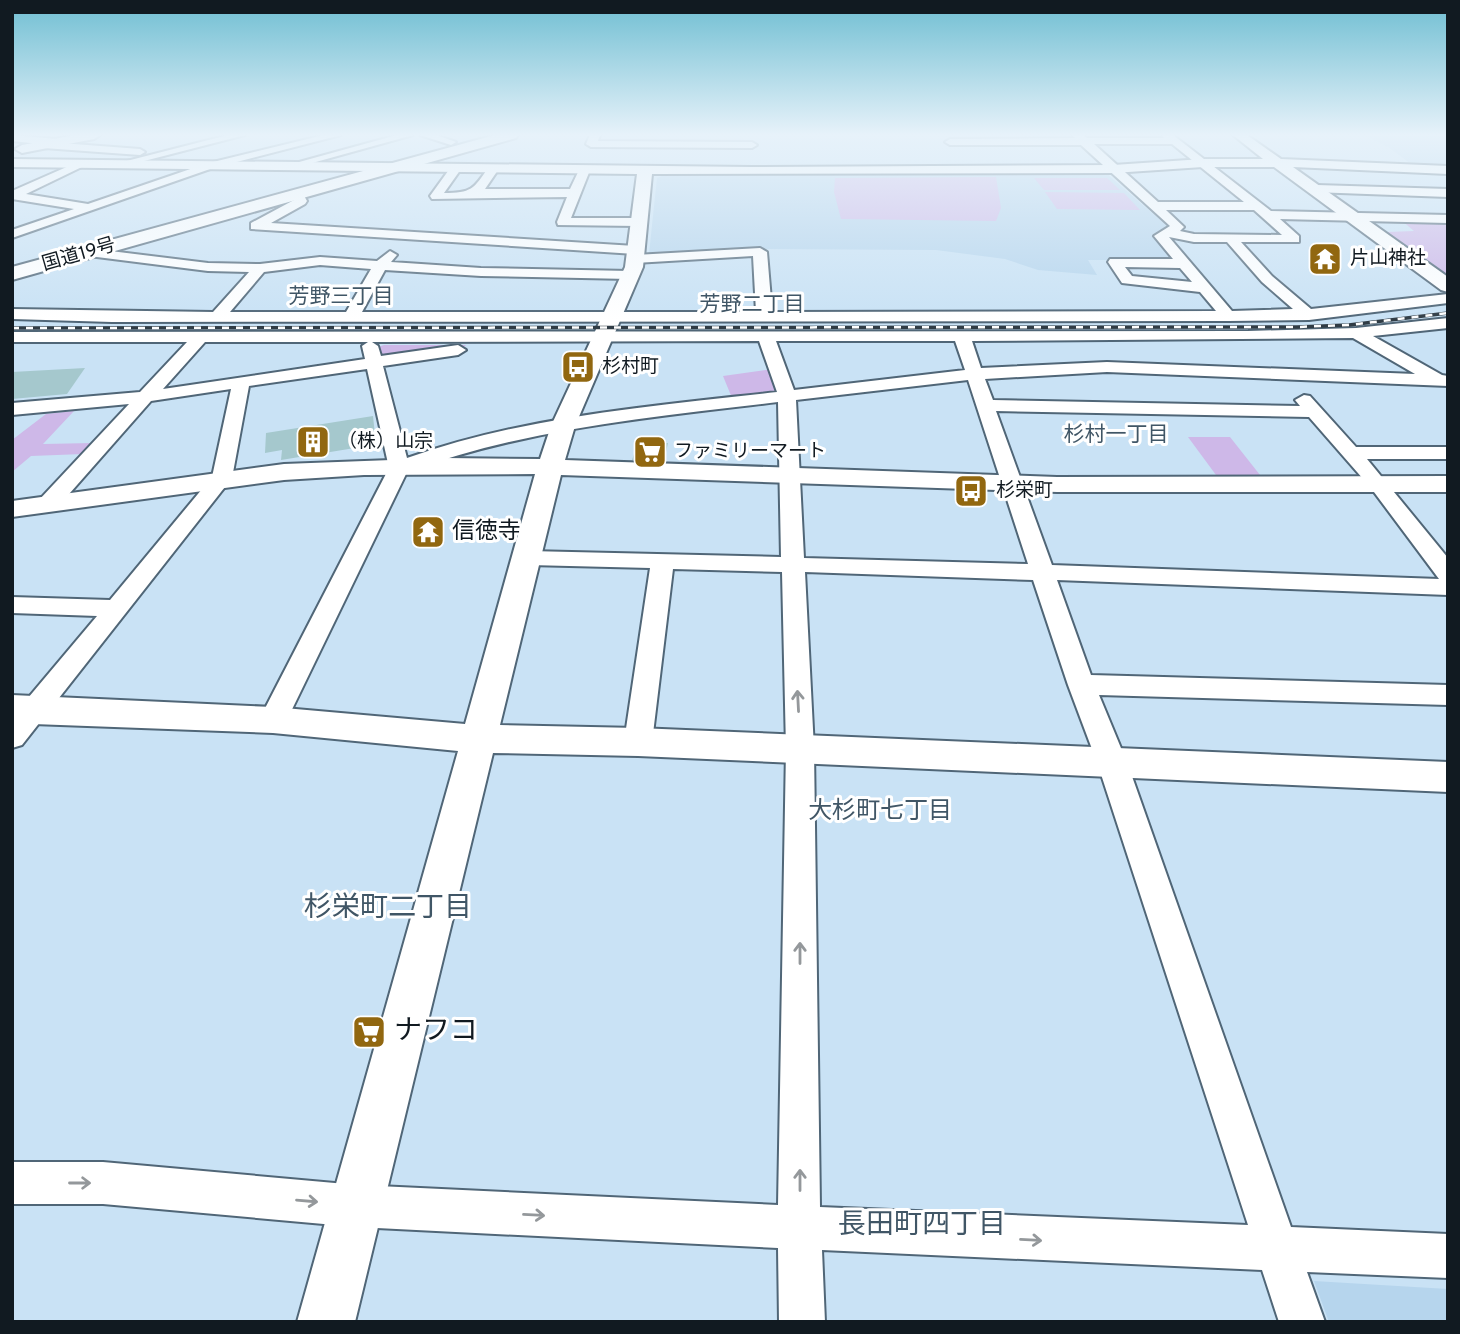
<svg xmlns="http://www.w3.org/2000/svg" width="1460" height="1334" font-family="Overpass,'Noto Sans JP',sans-serif">
	<style>
		.built { fill: #b6d5ed }
		.green { fill: #ceb8e8 }
		.building { fill: #a5c8cd }
		.lines { fill: none; stroke-linecap: round; stroke-linejoin: round }
		.minor-casing { stroke: #506677; stroke-width: 4 }
		.tertiary-casing { stroke: #506677; stroke-width: 4 }
		.trunk-casing { stroke: #506677; stroke-width: 4 }
		.minor { fill: #fff; fill-rule: evenodd }
		.tertiary { fill: #fff; fill-rule: evenodd }
		.trunk { fill: #fff; fill-rule: evenodd }
		.rail-casing { stroke: #303c45; stroke-width: 3.5 }
		.rail { stroke: #fff; stroke-width: 2.5; stroke-dasharray: 7; stroke-linecap: butt }
		.oneway { stroke: #94989b }
		.labels { text-anchor: middle; dominant-baseline: central; stroke-width: 6; stroke-linejoin: round; paint-order: stroke }
		.far-street-label { font-size: 19px; fill: #111a21; stroke: #fff }
		.far-poi-label { font-size: 19px; fill: #111a21; stroke: #fff; text-anchor: start }
		.far-neighbourhood-label { font-size: 21px; fill: #405666; stroke: #fff }
		.poi-label { font-size: 23px; fill: #111a21; stroke: #fff; text-anchor: start }
		.neighbourhood-label { font-size: 24px; fill: #405666; stroke: #fff }
		.near-neighbourhood-label { font-size: 28px; fill: #405666; stroke: #fff }
		.near-poi-label { font-size: 28px; fill: #111a21; stroke: #fff; text-anchor: start }
	</style>
	<rect width="100%" height="100%" fill="#c9e2f5"/>
	<g class="built">
		<path d="M 1364,135 L 1448,135 L 1448,167 L 1410,163 L 1388,147 Z"/>
		<path d="M 1106,173 L 1167,226 L 1153,234 L 1172,260 L 1088,260 L 1097,275 L 1038,270 L 1005,259 L 936,250 L 763,249 L 649,254 L 657,178 L 664,175 Z"/>
		<path d="M 1314,1281 L 1448,1289 L 1448,1322 L 1329,1322 Z"/>
	</g>
	<g class="green">
		<path d="M 996,177 L 1001,208 L 996,221 L 841,219 L 834,192 L 835,178 Z"/>
		<path d="M 1034,178 L 1107,178 L 1120,190 L 1044,190 Z"/>
		<path d="M 1045,192 L 1124,193 L 1140,210 L 1057,209 Z"/>
		<path d="M 1401,220 L 1448,224 L 1448,275 L 1387,232 L 1414,231 Z"/>
		<path d="M 384,345 L 465,345 L 466,346 L 379,357 L 378,347 Z"/>
		<path d="M 773,369 L 780,390 L 776,393 L 732,398 L 723,376 Z"/>
		<path d="M 74,411 L 43,444 L 93,443 L 83,454 L 31,456 L 12,472 L 12,440 L 46,414 Z"/>
		<path d="M 1188,437 L 1230,437 L 1260,475 L 1216,475 Z"/>
	</g>
	<g class="building">
		<path d="M 85,368 L 67,394 L 12,399 L 12,372 Z"/>
		<path d="M 373,416 L 375,435 L 360,438 L 361,447 L 281,460 L 282,450 L 265,453 L 266,433 Z"/>
		<path d="M 638,442 L 668,443 L 664,461 L 632,460 Z"/>
	</g>
	<g class="lines">
		<defs>
			<g id="minor">
				<path d="M 12,135 L 57,139 L 61,143 L 140,149 L 145,152 L 140,155 L 44,148 L 40,144 L 12,141 Z"/>
				<path d="M 228,135 L 245,135 L 117,168 L 111,165 Z"/>
				<path d="M 324,135 L 341,135 L 213,168 L 12,238 L 12,230 L 74,209 L 12,199 L 12,191 L 78,162 L 88,164 L 26,194 L 88,204 L 205,164 Z"/>
				<path d="M 397,135 L 413,135 L 287,170 L 281,167 Z"/>
				<path d="M 420,135 L 436,135 L 456,142 L 451,145 Z"/>
				<path d="M 590,135 L 600,135 L 598,141 L 752,142 L 757,145 L 752,148 L 591,147 L 586,144 Z"/>
				<path d="M 1072,135 L 1083,135 L 1087,138 L 1164,138 L 1162,135 L 1173,135 L 1271,211 L 1448,215 L 1448,223 L 1280,219 L 1299,236 L 1299,242 L 1241,242 L 1272,276 L 1311,309 L 1448,294 L 1448,303 L 1309,320 L 1228,321 L 112,322 L 12,319 L 12,309 L 213,312 L 249,272 L 208,271 L 81,255 L 81,249 L 86,248 L 208,263 L 260,264 L 320,257 L 377,261 L 390,251 L 397,255 L 391,262 L 481,268 L 630,271 L 637,275 L 630,279 L 481,276 L 385,270 L 362,312 L 756,312 L 753,256 L 635,263 L 628,259 L 635,255 L 760,248 L 767,252 L 772,312 L 1216,311 L 1200,292 L 1122,283 L 1108,262 L 1110,259 L 1173,259 L 1154,236 L 1170,226 L 1081,145 L 950,145 L 945,142 L 950,139 L 1075,138 ZM 1094,144 L 1172,144 L 1244,202 L 1158,202 ZM 1166,210 L 1254,210 L 1282,235 L 1194,234 L 1180,231 L 1184,227 ZM 1169,237 L 1194,242 L 1227,242 L 1262,282 L 1293,309 L 1232,311 ZM 320,265 L 371,269 L 346,312 L 230,312 L 264,272 ZM 1125,267 L 1180,268 L 1192,282 L 1132,276 Z"/>
				<path d="M 451,167 L 461,169 L 444,193 C 471,193 474,189 488,168 L 492,167 L 498,170 L 485,189 L 570,189 L 580,168 L 588,168 L 590,170 L 571,218 L 638,218 L 644,222 L 638,226 L 558,225 L 557,222 L 567,197 L 432,199 L 430,196 Z"/>
				<path d="M 1317,185 L 1448,189 L 1448,197 L 1313,192 L 1313,186 Z"/>
				<path d="M 298,191 L 302,192 L 307,201 L 305,204 L 271,223 L 635,246 L 642,250 L 635,254 L 251,229 L 251,223 L 294,200 L 292,195 Z"/>
				<path d="M 1448,318 L 1448,328 L 1373,336 L 1442,375 L 1448,376 L 1448,386 L 1107,372 L 985,379 L 993,400 L 1300,406 L 1295,400 L 1304,395 L 1310,396 L 1356,447 L 1448,447 L 1448,459 L 1367,459 L 1448,558 L 1448,595 L 1057,580 L 1091,675 L 1448,685 L 1448,705 L 1099,695 L 1128,765 L 1291,1227 L 1448,1234 L 1448,1278 L 1307,1272 L 1325,1322 L 1279,1322 L 1262,1270 L 822,1250 L 825,1322 L 779,1322 L 778,1248 L 357,1227 L 103,1204 L 12,1204 L 12,1162 L 103,1162 L 357,1185 L 778,1205 L 786,749 L 782,572 L 673,569 L 652,742 L 648,750 L 638,753 L 628,750 L 624,742 L 650,568 L 529,565 L 521,563 L 518,558 L 521,553 L 529,551 L 781,557 L 778,402 C 652,417 528,428 407,472 L 283,728 L 273,731 L 263,728 L 259,720 L 389,468 L 367,369 L 249,386 L 232,478 L 22,745 L 12,748 L 12,717 L 97,616 L 12,613 L 12,597 L 110,600 L 212,477 L 231,389 L 151,401 L 55,510 L 39,510 L 36,505 L 39,500 L 129,404 L 12,415 L 12,403 L 140,392 L 187,342 L 12,342 L 12,332 L 1248,331 L 1356,328 ZM 1353,338 L 1415,374 L 1107,362 L 981,368 L 972,341 ZM 759,341 L 777,392 C 652,406 526,416 407,458 L 383,366 L 458,355 L 466,350 L 458,345 L 381,356 L 378,346 L 372,342 ZM 776,341 L 955,341 L 965,370 L 794,390 ZM 205,342 L 368,342 L 362,346 L 365,359 L 163,389 ZM 968,380 L 1028,564 L 804,558 L 796,400 ZM 996,411 L 1309,417 L 1371,488 L 1439,579 L 1052,565 ZM 805,572 L 1033,580 L 1068,685 L 1098,765 L 1248,1225 L 820,1207 L 814,749 Z"/>
			</g>
			<g id="tertiary">
				<path d="M 75,135 L 100,135 L 94,139 L 22,153 L 15,149 L 22,145 Z"/>
				<path d="M 1233,135 L 1247,135 L 1281,159 L 1448,166 L 1448,174 L 1293,167 L 1448,277 L 1448,292 L 1441,290 L 1274,167 L 1203,167 L 1113,173 L 652,174 L 643,267 L 575,426 L 565,460 L 1057,477 L 1448,476 L 1448,492 L 1057,492 L 561,475 L 500,725 L 638,728 L 1448,762 L 1448,792 L 638,756 L 493,753 L 355,1322 L 297,1322 L 458,751 L 273,733 L 33,724 L 12,721 L 12,695 L 273,707 L 465,724 L 535,474 L 364,475 L 284,480 L 12,517 L 12,501 L 284,464 L 445,458 L 540,459 L 551,426 L 625,267 L 637,174 L 12,167 L 12,159 L 752,167 L 1113,165 L 1203,159 L 1263,159 Z"/>
			</g>
			<path id="trunk" d="M 495,135 L 518,135 L 516,138 L 12,280 L 12,267 Z"/>
		</defs>
		<use href="#minor" class="minor-casing"/>
		<use href="#tertiary" class="tertiary-casing"/>
		<use href="#trunk" class="trunk-casing"/>
		<use href="#minor" class="minor"/>
		<use href="#tertiary" class="tertiary"/>
		<use href="#trunk" class="trunk"/>
		<defs>
			<path id="rail" d="M 12,328 L 1297,327 L 1349,325 L 1448,313"/>
		</defs>
		<use href="#rail" class="rail-casing"/>
		<use href="#rail" class="rail"/>
	</g>
	<defs><path id="oneway-shaft" d="M-6 0H5M1.5-3L5.5 0L1.5 3" fill="none" stroke-width="1.6" stroke-linecap="round" stroke-linejoin="round" transform="scale(1.75)"/></defs>
	<g class="oneway">
		<use href="#oneway-shaft" transform="translate(798 701) rotate(-93)"/>
		<use href="#oneway-shaft" transform="translate(800 953) rotate(-90)"/>
		<use href="#oneway-shaft" transform="translate(800 1180) rotate(-90)"/>
		<use href="#oneway-shaft" transform="translate(80 1183)"/>
		<use href="#oneway-shaft" transform="translate(307 1201) rotate(5)"/>
		<use href="#oneway-shaft" transform="translate(534 1215) rotate(3)"/>
		<use href="#oneway-shaft" transform="translate(1031 1240) rotate(3)"/>
	</g>
	<linearGradient id="sky" x2="0" y2="1"><stop stop-color="#6fbed2"/><stop offset="0.42" stop-color="#e7f2fa"/><stop offset="1" stop-color="#e7f2fa" stop-opacity="0"/></linearGradient>
	<rect width="1460" height="321" fill="url(#sky)"/>
	<defs>
		<symbol id="temple-square" viewBox="-11 -11 22 22"><rect x="-9" y="-9" width="18" height="18" rx="4" fill="#916710" stroke="#fff"/><path d="M0-6L5-2H3V0L6.5 2.5H4V6H1.5V3h-3V6H-4V2.5H-6.5L-3 0V-2H-5Z" fill="#fff"/></symbol>
		<symbol id="bus-square" viewBox="-11 -11 22 22"><rect x="-9" y="-9" width="18" height="18" rx="4" fill="#916710" stroke="#fff"/><path d="M-5-6H5V4H4V6H2V4H-2V6H-4V4H-5ZM-3.5-4V0h7V-4ZM-3.5 1.2v1.5H-2V1.2ZM2 1.2v1.5H3.5V1.2Z" fill="#fff"/></symbol>
		<symbol id="building-square" viewBox="-11 -11 22 22"><rect x="-9" y="-9" width="18" height="18" rx="4" fill="#916710" stroke="#fff"/><path d="M-4-6H4V6H1V3H-1V6H-4ZM-2.5-4.3h1.7v1.8h-1.7ZM.8-4.3h1.7v1.8H.8ZM-2.5-1h1.7V.8h-1.7ZM.8-1h1.7V.8H.8Z" fill="#fff"/></symbol>
		<symbol id="supermarket-square" viewBox="-11 -11 22 22"><rect x="-9" y="-9" width="18" height="18" rx="4" fill="#916710" stroke="#fff"/><path d="M-6-5.5h2.5l.6 2H6L4.5 2H-2.5L-4.4-4H-6ZM-1.5 3.2a1.3 1.3 0 1 0 .1 0ZM3 3.2a1.3 1.3 0 1 0 .1 0Z" fill="#fff"/></symbol>
	</defs>
	<g fill-rule="evenodd">
		<use href="#temple-square" x="1306" y="240" width="38" height="38"/>
		<use href="#bus-square" x="559" y="348" width="38" height="38"/>
		<use href="#building-square" x="294" y="423" width="38" height="38"/>
		<use href="#supermarket-square" x="631" y="433" width="38" height="38"/>
		<use href="#bus-square" x="952" y="472" width="38" height="38"/>
		<use href="#temple-square" x="409" y="513" width="38" height="38"/>
		<use href="#supermarket-square" x="350" y="1013" width="38" height="38"/>
	</g>
	<g class="labels">
		<g class="far-street-label">
			<text transform="translate(79 255) rotate(-16)">国道19号</text>
		</g>
		<g class="far-poi-label">
			<text x="1350" y="259">片山神社</text>
			<text x="602" y="367">杉村町</text>
			<text x="338" y="442">（株）山宗</text>
			<text x="674" y="452">ファミリーマート</text>
			<text x="996" y="491">杉栄町</text>
		</g>
		<g class="far-neighbourhood-label">
			<text x="341" y="297">芳野三丁目</text>
			<text x="752" y="305">芳野二丁目</text>
			<text x="1116" y="435">杉村一丁目</text>
		</g>
		<g class="poi-label">
			<text x="452" y="532">信徳寺</text>
		</g>
		<g class="neighbourhood-label">
			<text x="880" y="812">大杉町七丁目</text>
		</g>
		<g class="near-neighbourhood-label">
			<text x="388" y="909">杉栄町二丁目</text>
			<text x="922" y="1226">長田町四丁目</text>
		</g>
		<g class="near-poi-label">
			<text x="394" y="1032">ナフコ</text>
		</g>
	</g>
	<rect width="1460" height="1334" fill="none" stroke="#111a21" stroke-width="28"/>
</svg>
